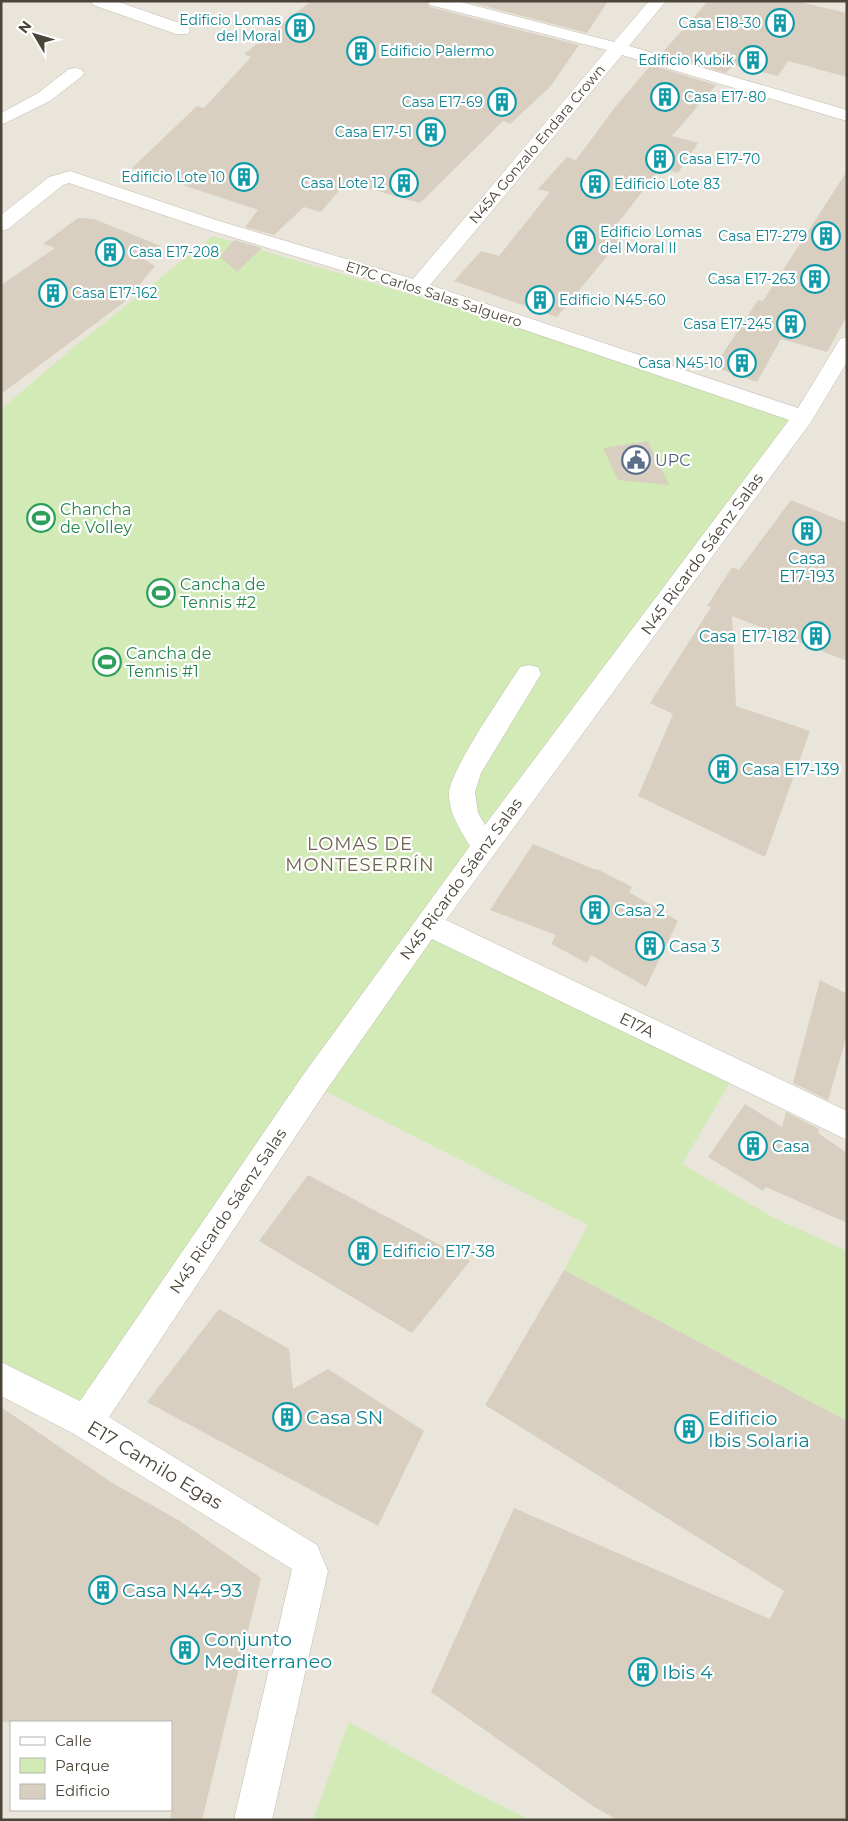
<svg xmlns="http://www.w3.org/2000/svg" width="848" height="1821" font-family="Montserrat,sans-serif">
	<style>
		.residential { fill: #eae5da; fill-rule: evenodd }
		.green { fill: #d2eab5 }
		.building { fill: #d8cfc1 }
		.lines { fill: none; stroke-linecap: round; stroke-linejoin: round }
		.minor-casing { stroke: #c2bbae; stroke-width: 1 }
		.minor { fill: #fff; fill-rule: evenodd }
		.labels { text-anchor: middle; dominant-baseline: central; stroke-width: 4.5; stroke-linejoin: round; paint-order: stroke }
		.far-culture-label { font-size: 14px; fill: #0d838f; stroke: #fff; text-anchor: end }
		.far-street-label { font-size: 14px; fill: #4b4439; stroke: #fff }
		.service-label { font-size: 16px; fill: #4e5e75; stroke: #fff; text-anchor: start }
		.leisure-label { font-size: 16px; fill: #27864d; stroke: #fff; text-anchor: start }
		.street-label { font-size: 16px; fill: #4b4439; stroke: #fff }
		.culture-label { font-size: 16px; fill: #0d838f; stroke: #fff; text-anchor: start }
		.neighbourhood-label { font-size: 18px; letter-spacing: 1px; fill: #6e6250; stroke: #fff }
		.near-culture-label { font-size: 19px; fill: #0d838f; stroke: #fff; text-anchor: start }
		.near-street-label { font-size: 19px; fill: #4b4439; stroke: #fff }
	</style>
	<rect width="100%" height="100%" fill="#f6f3ec"/>
	<path class="residential" d="M 1,1 L 847,1 L 847,1820 L 1,1820 ZM 11,1722 L 171,1722 L 171,1810 L 11,1810 Z"/>
	<g class="green">
		<path d="M 213,236 L 599,350 L 803,417 L 427,924 L 731,1081 L 682,1164 L 774,1218 L 847,1251 L 847,1421 L 564,1270 L 588,1225 L 313,1085 L 82,1416 L 1,1369 L 1,409 L 74,347 Z"/>
		<path d="M 349,1722 L 464,1787 L 530,1820 L 313,1820 Z"/>
	</g>
	<g class="building">
		<path d="M 311,1 L 426,1 L 430,7 L 579,45 L 550,87 L 510,124 L 503,121 L 420,203 L 346,182 L 321,212 L 304,207 L 274,235 L 245,227 L 258,210 L 132,168 L 197,106 L 204,108 L 251,57 L 244,54 Z"/>
		<path d="M 465,1 L 608,1 L 587,33 Z"/>
		<path d="M 708,1 L 796,1 L 847,13 L 847,77 L 788,61 L 778,76 L 733,65 L 726,73 L 661,54 Z"/>
		<path d="M 651,65 L 716,85 L 672,136 L 698,143 L 678,173 L 661,168 L 610,233 L 623,237 L 557,317 L 454,281 L 481,251 L 499,256 L 550,192 L 538,189 L 567,157 L 576,160 L 616,106 Z"/>
		<path d="M 847,171 L 847,316 L 827,352 L 781,339 L 757,382 L 714,367 L 758,300 L 763,301 Z"/>
		<path d="M 78,218 L 94,219 L 161,246 L 144,259 L 155,266 L 127,300 L 1,394 L 1,285 L 55,248 L 43,244 Z"/>
		<path d="M 234,240 L 262,248 L 237,272 L 220,257 Z"/>
		<path d="M 648,441 L 669,485 L 618,480 L 603,448 Z"/>
		<path d="M 791,500 L 847,523 L 847,661 L 732,616 L 736,706 L 810,731 L 765,857 L 638,796 L 673,714 L 650,703 L 711,607 L 707,606 L 732,567 L 739,570 Z"/>
		<path d="M 533,844 L 596,870 L 597,869 L 632,887 L 629,892 L 678,921 L 646,987 L 591,955 L 587,963 L 551,944 L 556,935 L 490,910 Z"/>
		<path d="M 820,980 L 847,994 L 847,1035 L 828,1100 L 793,1083 Z"/>
		<path d="M 745,1104 L 782,1127 L 786,1112 L 819,1129 L 818,1133 L 847,1153 L 847,1223 L 766,1187 L 763,1191 L 708,1157 Z"/>
		<path d="M 308,1175 L 470,1261 L 412,1333 L 259,1241 Z"/>
		<path d="M 564,1270 L 847,1421 L 847,1820 L 618,1820 L 594,1807 L 431,1692 L 514,1508 L 770,1619 L 784,1591 L 485,1405 Z"/>
		<path d="M 219,1309 L 289,1349 L 293,1389 L 328,1369 L 424,1431 L 378,1526 L 147,1402 Z"/>
		<path d="M 1,1407 L 114,1484 L 180,1521 L 261,1578 L 202,1820 L 171,1820 L 171,1722 L 1,1722 Z"/>
	</g>
	<g class="lines">
		<defs>
			<g id="minor">
				<path d="M 91,1 L 116,1 L 188,26 L 190,30 L 188,34 L 176,34 L 93,5 Z"/>
				<path d="M 428,1 L 457,1 L 614,42 L 649,1 L 666,1 L 629,46 L 847,110 L 847,121 L 622,55 L 430,285 L 798,408 L 840,339 L 847,337 L 847,362 L 811,422 L 446,920 L 847,1111 L 847,1140 L 432,939 L 323,1095 L 109,1417 L 317,1545 L 328,1571 L 272,1820 L 234,1820 L 292,1569 L 74,1434 L 1,1396 L 1,1362 L 80,1401 L 303,1075 L 470,846 C 460,829 449,814 449,793 C 450,770 505,691 520,667 L 529,665 L 538,667 L 541,674 L 481,773 L 475,792 L 478,813 L 485,825 L 789,420 L 410,291 L 202,228 L 69,183 L 63,185 L 8,229 L 1,231 L 1,215 L 49,177 L 70,171 L 216,220 L 413,279 L 607,50 L 430,5 Z"/>
				<path d="M 75,68 L 81,69 L 84,73 L 81,77 L 50,101 L 1,125 L 1,113 L 38,93 L 69,69 Z"/>
			</g>
		</defs>
		<use href="#minor" class="minor-casing"/>
		<use href="#minor" class="minor"/>
	</g>
	<defs>
		<symbol id="building-ring" viewBox="-11 -11 22 22"><circle r="9.5" fill="#fff" stroke="#0f9aa8" stroke-width="1.5"/><path d="M-4-6H4V6H1V3H-1V6H-4ZM-2.5-4.3h1.7v1.8h-1.7ZM.8-4.3h1.7v1.8H.8ZM-2.5-1h1.7V.8h-1.7ZM.8-1h1.7V.8H.8Z" fill="#0f9aa8"/></symbol>
		<symbol id="civic-ring" viewBox="-11 -11 22 22"><circle r="9.5" fill="#fff" stroke="#5c6f8a" stroke-width="1.5"/><path d="M-.6-6.5H3V-4.5H.6V-3L4-1V1h2V6H-6V1h2V-1L-.6-3ZM-1.2 2.5V6h2.4V2.5Z" fill="#5c6f8a"/></symbol>
		<symbol id="stadium-ring" viewBox="-11 -11 22 22"><circle r="9.5" fill="#fff" stroke="#2e9e5b" stroke-width="1.5"/><path d="M0-5a6.5 5 0 1 0 0 10a6.5 5 0 1 0 0-10ZM-3.5-1.8h7v3.6h-7Z" fill="#2e9e5b"/></symbol>
	</defs>
	<g fill-rule="evenodd">
		<use href="#building-ring" x="764" y="7" width="32" height="32"/>
		<use href="#building-ring" x="284" y="12" width="32" height="32"/>
		<use href="#building-ring" x="345" y="35" width="32" height="32"/>
		<use href="#building-ring" x="737" y="44" width="32" height="32"/>
		<use href="#building-ring" x="649" y="81" width="32" height="32"/>
		<use href="#building-ring" x="486" y="86" width="32" height="32"/>
		<use href="#building-ring" x="415" y="116" width="32" height="32"/>
		<use href="#building-ring" x="644" y="143" width="32" height="32"/>
		<use href="#building-ring" x="228" y="161" width="32" height="32"/>
		<use href="#building-ring" x="388" y="167" width="32" height="32"/>
		<use href="#building-ring" x="579" y="168" width="32" height="32"/>
		<use href="#building-ring" x="810" y="220" width="32" height="32"/>
		<use href="#building-ring" x="565" y="224" width="32" height="32"/>
		<use href="#building-ring" x="94" y="236" width="32" height="32"/>
		<use href="#building-ring" x="799" y="263" width="32" height="32"/>
		<use href="#building-ring" x="37" y="277" width="32" height="32"/>
		<use href="#building-ring" x="524" y="284" width="32" height="32"/>
		<use href="#building-ring" x="775" y="308" width="32" height="32"/>
		<use href="#building-ring" x="726" y="347" width="32" height="32"/>
		<use href="#civic-ring" x="620" y="444" width="32" height="32"/>
		<use href="#stadium-ring" x="25" y="502" width="32" height="32"/>
		<use href="#building-ring" x="791" y="515" width="32" height="32"/>
		<use href="#stadium-ring" x="145" y="577" width="32" height="32"/>
		<use href="#building-ring" x="800" y="620" width="32" height="32"/>
		<use href="#stadium-ring" x="91" y="646" width="32" height="32"/>
		<use href="#building-ring" x="707" y="753" width="32" height="32"/>
		<use href="#building-ring" x="579" y="894" width="32" height="32"/>
		<use href="#building-ring" x="634" y="930" width="32" height="32"/>
		<use href="#building-ring" x="737" y="1130" width="32" height="32"/>
		<use href="#building-ring" x="347" y="1235" width="32" height="32"/>
		<use href="#building-ring" x="271" y="1401" width="32" height="32"/>
		<use href="#building-ring" x="673" y="1413" width="32" height="32"/>
		<use href="#building-ring" x="87" y="1574" width="32" height="32"/>
		<use href="#building-ring" x="169" y="1634" width="32" height="32"/>
		<use href="#building-ring" x="627" y="1656" width="32" height="32"/>
	</g>
	<g class="labels">
		<g class="far-culture-label">
			<text x="281" y="20">Edificio Lomas<tspan x="281" dy="16">del Moral</tspan></text>
			<text x="761" y="23">Casa E18-30</text>
			<text x="380" y="51" text-anchor="start">Edificio Palermo</text>
			<text x="734" y="60">Edificio Kubik</text>
			<text x="684" y="97" text-anchor="start">Casa E17-80</text>
			<text x="483" y="102">Casa E17-69</text>
			<text x="412" y="132">Casa E17-51</text>
			<text x="679" y="159" text-anchor="start">Casa E17-70</text>
			<text x="225" y="177">Edificio Lote 10</text>
			<text x="385" y="183">Casa Lote 12</text>
			<text x="614" y="184" text-anchor="start">Edificio Lote 83</text>
			<text x="600" y="232" text-anchor="start">Edificio Lomas<tspan x="600" dy="16">del Moral II</tspan></text>
			<text x="807" y="236">Casa E17-279</text>
			<text x="129" y="252" text-anchor="start">Casa E17-208</text>
			<text x="796" y="279">Casa E17-263</text>
			<text x="72" y="293" text-anchor="start">Casa E17-162</text>
			<text x="559" y="300" text-anchor="start">Edificio N45-60</text>
			<text x="772" y="324">Casa E17-245</text>
			<text x="723" y="363">Casa N45-10</text>
		</g>
		<g class="far-street-label">
			<text transform="translate(537 144) rotate(-50)">N45A Gonzalo Endara Crown</text>
			<text transform="translate(434 294) rotate(18)">E17C Carlos Salas Salguero</text>
		</g>
		<g class="service-label">
			<text x="655" y="460">UPC</text>
		</g>
		<g class="leisure-label">
			<text x="60" y="509">Chancha<tspan x="60" dy="18">de Volley</tspan></text>
			<text x="180" y="584">Cancha de<tspan x="180" dy="18">Tennis #2</tspan></text>
			<text x="126" y="653">Cancha de<tspan x="126" dy="18">Tennis #1</tspan></text>
		</g>
		<g class="street-label">
			<text transform="translate(702 554) rotate(-54)">N45 Ricardo Sáenz Salas</text>
			<text transform="translate(461 879) rotate(-54)">N45 Ricardo Sáenz Salas</text>
			<text transform="translate(637 1025) rotate(26)">E17A</text>
			<text transform="translate(228 1211) rotate(-56)">N45 Ricardo Sáenz Salas</text>
		</g>
		<g class="culture-label">
			<text x="807" y="558" text-anchor="middle">Casa<tspan x="807" dy="18">E17-193</tspan></text>
			<text x="797" y="636" text-anchor="end">Casa E17-182</text>
			<text x="742" y="769">Casa E17-139</text>
			<text x="614" y="910">Casa 2</text>
			<text x="669" y="946">Casa 3</text>
			<text x="772" y="1146">Casa</text>
			<text x="382" y="1251">Edificio E17-38</text>
		</g>
		<g class="neighbourhood-label">
			<text x="360" y="844">LOMAS DE<tspan x="360" dy="21">MONTESERRÍN</tspan></text>
		</g>
		<g class="near-culture-label">
			<text x="306" y="1417">Casa SN</text>
			<text x="708" y="1418">Edificio<tspan x="708" dy="22">Ibis Solaria</tspan></text>
			<text x="122" y="1590">Casa N44-93</text>
			<text x="204" y="1639">Conjunto<tspan x="204" dy="22">Mediterraneo</tspan></text>
			<text x="662" y="1672">Ibis 4</text>
		</g>
		<g class="near-street-label">
			<text transform="translate(155 1465) rotate(31)">E17 Camilo Egas</text>
		</g>
	</g>
	<rect width="848" height="1821" fill="none" stroke="#4b4439" stroke-width="5"/>
	<rect x="10" y="1721" width="162" height="90" fill="#ffffff" stroke="#b7b4b0"/>
	<rect x="20" y="1737" width="25" height="8" fill="#ffffff" stroke="#b7b4b0"/>
	<text x="55" y="1746" font-size="15" fill="#4b4439">Calle</text>
	<rect x="20" y="1758" width="25" height="15" fill="#d2eab5" stroke="#b7b4b0"/>
	<text x="55" y="1771" font-size="15" fill="#4b4439">Parque</text>
	<rect x="20" y="1784" width="25" height="15" fill="#d8cfc1" stroke="#b7b4b0"/>
	<text x="55" y="1796" font-size="15" fill="#4b4439">Edificio</text>
	<g transform="translate(35 35) rotate(308)" stroke="#ffffff" stroke-width="4" paint-order="stroke">
	<path d="M0-4L9 19L0 12L-9 19Z" fill="#4b4439"/>
	<text y="-8" font-size="14" font-weight="bold" text-anchor="middle" fill="#4b4439">N</text>
	</g>
</svg>
